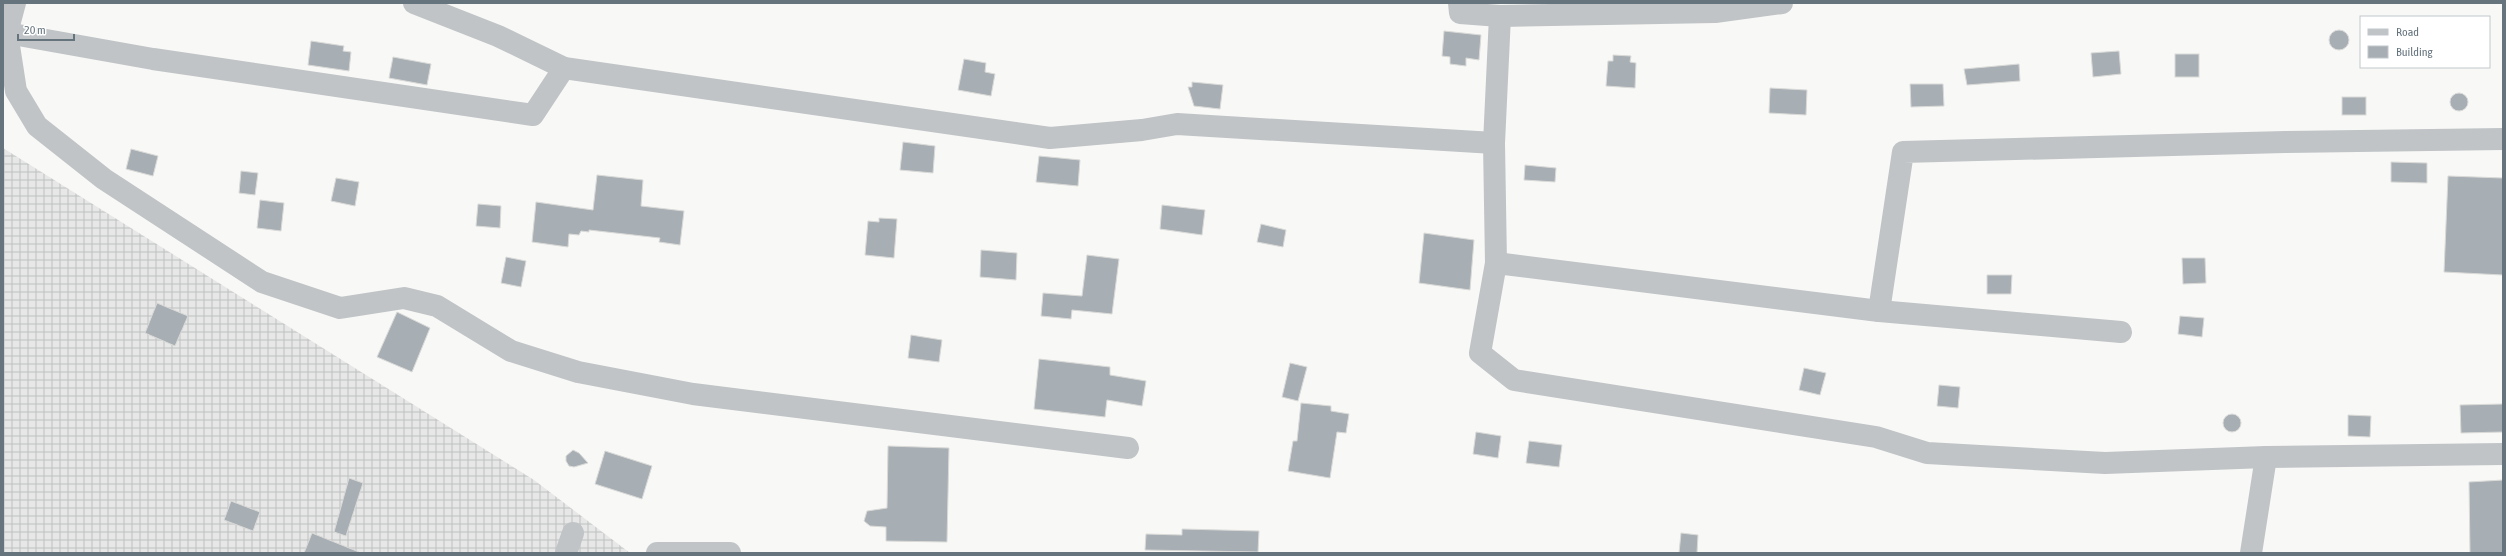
<svg xmlns="http://www.w3.org/2000/svg" width="2506" height="556" font-family="'Asap Condensed',sans-serif">
	<style>
		.industrial { fill: url(#industrial-grid) }
		.building { fill: #a8afb4; stroke: #dadad8 }
		.lines { fill: none; stroke-linecap: round; stroke-linejoin: round }
		.minor { stroke: #c0c4c7; stroke-width: 22 }
	</style>
	<defs>
		<pattern id="industrial-grid" width="8" height="8" patternUnits="userSpaceOnUse"><rect width="8" height="8" fill="#e6e7e6"/><path d="M0 4h8M4 0v8" fill="none" stroke="#bec0c0"/></pattern>
	</defs>
	<rect width="100%" height="100%" fill="#f8f8f6"/>
	<path class="industrial" d="M 3,148 L 534,480 L 630,553 L 3,553 Z"/>
	<g class="building">
		<circle cx="2339" cy="40" r="10"/>
		<path d="M 1444,31 L 1481,35 L 1479,60 L 1466,58 L 1466,66 L 1450,64 L 1450,57 L 1442,56 Z"/>
		<path d="M 311,41 L 344,46 L 343,51 L 351,52 L 349,71 L 308,65 Z"/>
		<path d="M 2119,51 L 2121,74 L 2093,77 L 2091,53 Z"/>
		<rect x="2175" y="54" width="24" height="23"/>
		<path d="M 1613,55 L 1631,56 L 1630,62 L 1636,63 L 1635,88 L 1606,86 L 1608,61 L 1613,61 Z"/>
		<path d="M 393,57 L 431,64 L 427,85 L 389,78 Z"/>
		<path d="M 964,59 L 986,63 L 985,72 L 995,74 L 991,96 L 958,90 Z"/>
		<path d="M 2019,64 L 2020,81 L 1967,85 L 1964,69 Z"/>
		<path d="M 1192,82 L 1223,85 L 1220,109 L 1194,106 L 1188,87 L 1192,87 Z"/>
		<path d="M 1910,84 L 1943,84 L 1944,106 L 1911,107 Z"/>
		<path d="M 1770,88 L 1807,90 L 1806,115 L 1769,113 Z"/>
		<circle cx="2459" cy="102" r="9"/>
		<rect x="2342" y="97" width="24" height="18"/>
		<path d="M 903,142 L 935,146 L 933,173 L 900,170 Z"/>
		<path d="M 131,149 L 158,156 L 153,176 L 126,169 Z"/>
		<path d="M 1039,156 L 1080,160 L 1078,186 L 1036,182 Z"/>
		<path d="M 2391,162 L 2427,163 L 2427,183 L 2391,182 Z"/>
		<path d="M 1525,165 L 1556,168 L 1555,182 L 1524,180 Z"/>
		<path d="M 241,171 L 258,173 L 255,195 L 239,193 Z"/>
		<path d="M 597,175 L 643,180 L 641,206 L 684,211 L 680,245 L 659,242 L 660,238 L 589,230 L 589,232 L 581,231 L 579,235 L 569,234 L 568,247 L 532,242 L 536,202 L 593,210 Z"/>
		<path d="M 2448,176 L 2503,178 L 2503,275 L 2444,272 Z"/>
		<path d="M 336,178 L 359,182 L 355,206 L 331,201 Z"/>
		<path d="M 260,200 L 284,203 L 281,231 L 257,228 Z"/>
		<path d="M 478,204 L 501,206 L 500,228 L 476,226 Z"/>
		<path d="M 1162,205 L 1205,210 L 1202,235 L 1160,229 Z"/>
		<path d="M 879,218 L 897,219 L 894,258 L 865,255 L 868,221 L 879,222 Z"/>
		<path d="M 1261,224 L 1286,230 L 1283,247 L 1257,242 Z"/>
		<path d="M 1424,233 L 1474,240 L 1470,290 L 1419,283 Z"/>
		<path d="M 981,250 L 1017,253 L 1016,280 L 980,277 Z"/>
		<path d="M 1087,255 L 1119,259 L 1112,314 L 1072,310 L 1071,319 L 1041,316 L 1043,293 L 1082,296 Z"/>
		<path d="M 506,257 L 526,261 L 521,287 L 501,283 Z"/>
		<path d="M 2182,258 L 2205,258 L 2206,283 L 2183,284 Z"/>
		<path d="M 1987,275 L 2012,275 L 2011,294 L 1987,294 Z"/>
		<path d="M 157,303 L 188,316 L 175,346 L 145,333 Z"/>
		<path d="M 397,312 L 430,328 L 412,372 L 377,357 Z"/>
		<path d="M 2180,316 L 2204,318 L 2202,337 L 2178,334 Z"/>
		<path d="M 911,335 L 942,340 L 939,362 L 908,358 Z"/>
		<path d="M 1039,359 L 1110,367 L 1110,375 L 1146,381 L 1142,406 L 1107,400 L 1105,417 L 1034,409 Z"/>
		<path d="M 1290,363 L 1307,367 L 1298,401 L 1282,397 Z"/>
		<path d="M 1804,368 L 1826,373 L 1820,395 L 1799,390 Z"/>
		<path d="M 1939,385 L 1960,387 L 1958,408 L 1937,406 Z"/>
		<path d="M 1301,403 L 1331,406 L 1331,411 L 1349,414 L 1346,433 L 1337,432 L 1330,478 L 1288,471 L 1293,441 L 1297,441 Z"/>
		<path d="M 2503,404 L 2503,432 L 2461,433 L 2460,405 Z"/>
		<circle cx="2232" cy="423" r="9"/>
		<path d="M 2348,415 L 2371,416 L 2370,437 L 2348,436 Z"/>
		<path d="M 1476,432 L 1501,436 L 1498,458 L 1473,454 Z"/>
		<path d="M 1529,441 L 1562,445 L 1559,467 L 1526,463 Z"/>
		<path d="M 888,446 L 949,448 L 947,542 L 886,541 L 886,527 L 870,526 L 864,521 L 867,511 L 887,508 Z"/>
		<path d="M 573,450 L 579,453 L 588,463 L 574,467 L 569,466 L 566,461 L 566,456 Z"/>
		<path d="M 605,451 L 652,466 L 642,499 L 595,484 Z"/>
		<path d="M 349,478 L 363,483 L 346,536 L 334,532 Z"/>
		<path d="M 2503,480 L 2503,553 L 2470,553 L 2469,482 Z"/>
		<path d="M 231,501 L 260,512 L 253,531 L 224,520 Z"/>
		<path d="M 1182,529 L 1259,531 L 1258,552 L 1145,550 L 1146,534 L 1182,535 Z"/>
		<path d="M 312,533 L 359,552 L 359,553 L 304,553 Z"/>
		<path d="M 1681,533 L 1698,535 L 1697,553 L 1679,553 Z"/>
	</g>
	<g class="lines">
		<g class="minor">
			<path d="M 15,3 L 7,33 L 16,91 L 37,126 L 104,179 L 262,282 L 340,308 L 404,298 L 437,306 L 511,351 L 578,372 L 693,394 L 1128,448"/>
			<path d="M 414,3 L 498,36 L 564,68 L 1050,138 L 1142,130 L 1177,124 L 1494,143"/>
			<path d="M 1459,3 L 1460,13 L 1500,16 L 1715,12 L 1782,3"/>
			<path d="M 1500,16 L 1494,143 L 1496,263 L 1480,353 L 1514,380 L 1876,437 L 1927,453 L 2105,463 L 2266,457 L 2503,454"/>
			<path d="M 7,33 L 153,59 L 533,115 L 564,68"/>
			<path d="M 1496,263 L 1879,311 L 2121,332"/>
			<path d="M 1879,311 L 1903,152 L 2285,142 L 2503,139"/>
			<path d="M 566,553 L 573,533"/>
			<path d="M 657,553 L 730,553"/>
			<path d="M 2251,553 L 2266,457"/>
		</g>
	</g>
	<rect width="2506" height="556" fill="none" stroke="#66747e" stroke-width="8"/>
	<rect x="2360" y="16" width="130" height="52" fill="#ffffff" stroke="#c2c7cb"/>
	<rect x="2368" y="29" width="20" height="6" fill="#c0c4c7" stroke="#c2c7cb"/>
	<text x="2396" y="36" font-size="12" fill="#66747e">Road</text>
	<rect x="2368" y="46" width="20" height="12" fill="#a8afb4" stroke="#c2c7cb"/>
	<text x="2396" y="56" font-size="12" fill="#66747e">Building</text>
	<path d="M18 34v6h56v-6" fill="none" stroke="#66747e" stroke-width="2"/>
	<text x="24" y="34" font-size="12" fill="#66747e" stroke="#ffffff" stroke-width="3" paint-order="stroke">20 m</text>
</svg>
